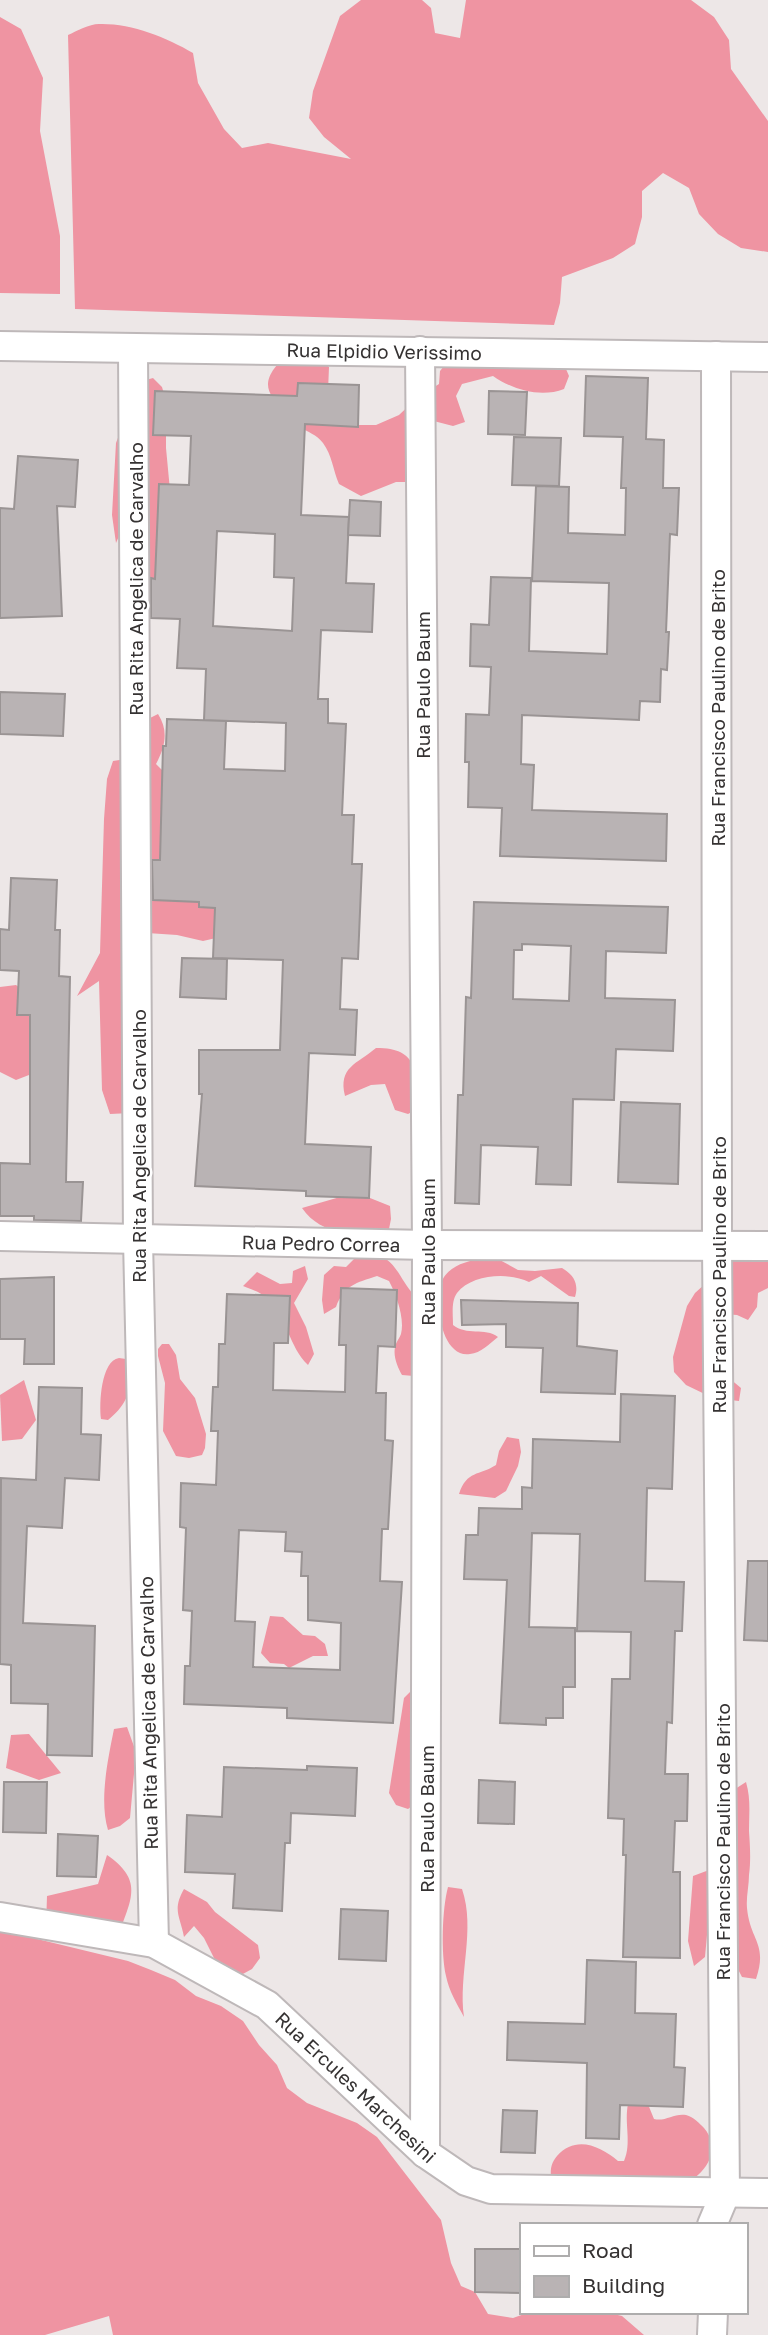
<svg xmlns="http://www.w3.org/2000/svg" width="768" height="2335" font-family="'Golos Text',sans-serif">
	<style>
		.forest { fill: #ef94a2 }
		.building { fill: #b9b3b4; stroke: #9a9494; stroke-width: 2; fill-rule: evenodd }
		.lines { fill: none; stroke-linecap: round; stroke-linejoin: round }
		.street-casing { stroke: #beb8b9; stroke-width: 32 }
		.street { stroke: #fff; stroke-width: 28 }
		.labels { text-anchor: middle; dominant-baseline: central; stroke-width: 5; stroke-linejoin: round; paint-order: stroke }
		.street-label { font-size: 19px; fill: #353232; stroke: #fff }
	</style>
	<rect width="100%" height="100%" fill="#ede7e7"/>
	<g class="forest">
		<path d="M 361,0 L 422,0 L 431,8 L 435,33 L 460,38 L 466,0 L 691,0 L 714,17 L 729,40 L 731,69 L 768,121 L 768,252 L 741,248 L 718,234 L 699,214 L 689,188 L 663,173 L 642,191 L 642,217 L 635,244 L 613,258 L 562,277 L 560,303 L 554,325 L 75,309 L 68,35 C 77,31 89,24 99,24 C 130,23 166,37 193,53 L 198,83 L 224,129 L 242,148 L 268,143 L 351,159 L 324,137 L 309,118 L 313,91 L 340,16 Z"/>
		<path d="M 0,17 L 21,29 L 43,78 L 40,131 L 60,236 L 60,294 L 0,293 Z"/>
		<path d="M 318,359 L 329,367 L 327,416 L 338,425 L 376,425 L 399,415 L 417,398 L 439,384 L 440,371 L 449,360 L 556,360 L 566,369 L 569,376 L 564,389 C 541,398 513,390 493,376 L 462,384 L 456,396 L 465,422 L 453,426 L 426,419 L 409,482 L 396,482 L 361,496 L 339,484 C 333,470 332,455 323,443 C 316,434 309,433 300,427 C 295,423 290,416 285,411 C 268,395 261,384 277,365 Z"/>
		<path d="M 153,378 L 162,387 L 166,401 L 166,448 L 171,501 L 161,603 L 149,601 L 140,592 L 122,529 L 116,543 L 112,515 L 116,443 L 139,382 Z"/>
		<path d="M 158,714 C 169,731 165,747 156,764 L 165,773 L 170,899 L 208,903 L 220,900 L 216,938 L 203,941 L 177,935 L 132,932 L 131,1113 L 110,1114 L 102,1090 L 99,981 L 77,996 L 100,953 L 104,819 L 107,779 L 113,761 L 126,759 L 146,720 Z"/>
		<path d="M 16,985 L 37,1001 L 42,1070 L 16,1080 L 0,1072 L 0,987 Z"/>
		<path d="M 376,1048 C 420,1048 414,1072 421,1107 L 408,1114 L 395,1110 L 385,1084 L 371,1085 L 345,1096 C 338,1067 357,1064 376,1048 Z"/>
		<path d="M 365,1196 L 390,1206 L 391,1219 L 388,1234 C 355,1232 323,1238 302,1208 L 340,1197 Z"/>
		<path d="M 768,1249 L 768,1288 L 758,1293 L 757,1307 L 748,1320 L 737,1315 L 723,1314 L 729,1378 L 741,1388 L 739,1401 L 713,1398 L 686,1385 L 674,1372 L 673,1357 L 687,1306 L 695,1293 L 737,1255 Z"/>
		<path d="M 367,1252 C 396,1256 397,1276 414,1295 L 414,1376 L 402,1375 C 397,1366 392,1354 396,1344 C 397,1341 400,1337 401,1334 C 405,1318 396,1294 389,1281 L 377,1276 C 356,1283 344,1285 336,1307 L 324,1314 L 322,1300 L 324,1275 L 334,1266 L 346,1267 L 355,1258 Z"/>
		<path d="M 483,1258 L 498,1259 L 518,1270 L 535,1271 L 562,1268 C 574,1275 579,1284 575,1297 L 569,1296 L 541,1276 L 529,1282 C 509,1272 472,1274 457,1293 C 451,1301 453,1315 453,1325 C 466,1336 485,1327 498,1337 C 489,1344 481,1353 470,1354 C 440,1359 432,1295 444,1277 C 453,1264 469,1261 483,1258 Z"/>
		<path d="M 305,1266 L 308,1279 L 294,1303 L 306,1327 L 314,1354 L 308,1365 C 289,1347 287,1317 268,1299 C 262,1293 251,1289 243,1286 L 257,1272 L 280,1284 L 292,1283 L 293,1271 Z"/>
		<path d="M 162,1344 L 169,1344 L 176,1355 L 180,1379 L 195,1398 L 206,1434 L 205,1448 L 202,1455 L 189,1458 L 176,1456 L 163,1431 L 165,1383 L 158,1356 L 158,1349 Z"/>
		<path d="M 119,1358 L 126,1359 L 131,1364 C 130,1390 130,1402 108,1420 L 101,1419 C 99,1403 101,1361 119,1358 Z"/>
		<path d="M 24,1380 L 36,1420 L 22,1439 L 2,1441 L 0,1395 Z"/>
		<path d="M 507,1437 L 519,1439 L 521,1452 L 518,1466 L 506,1491 L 495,1498 L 459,1494 C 467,1470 479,1476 496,1465 L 499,1451 Z"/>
		<path d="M 270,1616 L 283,1617 L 303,1635 L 315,1636 L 325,1644 L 328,1656 L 313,1656 L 289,1668 L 284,1664 L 270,1663 L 261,1653 Z"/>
		<path d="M 413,1689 L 422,1799 L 408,1809 L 396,1805 L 389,1793 L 404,1698 Z"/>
		<path d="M 127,1727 L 136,1752 L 130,1818 L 120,1826 L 108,1830 C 99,1800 108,1759 114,1729 Z"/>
		<path d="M 29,1734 L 61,1773 L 39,1780 L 6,1768 L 11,1735 Z"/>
		<path d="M 746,1782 C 751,1799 749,1814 749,1831 C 750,1846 751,1860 749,1875 C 749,1886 746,1897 747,1908 C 750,1941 768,1943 756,1979 L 742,1977 L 709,1913 L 705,1957 L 694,1966 L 688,1941 L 693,1876 L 717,1867 L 732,1791 Z"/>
		<path d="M 107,1855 C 143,1880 132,1898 119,1933 L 46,1928 L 47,1896 L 98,1884 Z"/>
		<path d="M 448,1887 L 462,1889 C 476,1930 458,1974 464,2017 C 457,2004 449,1991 446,1976 C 441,1954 442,1909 448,1887 Z"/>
		<path d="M 184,1889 L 207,1902 L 215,1912 L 258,1945 L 260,1958 L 252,1969 L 241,1975 L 217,1964 L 204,1938 L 194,1926 L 184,1937 C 180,1916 172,1910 184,1889 Z"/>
		<path d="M 0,1930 L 128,1961 L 151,1970 L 175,1980 L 196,1996 L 221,2006 L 243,2021 L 259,2045 L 277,2065 L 287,2088 L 307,2103 L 357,2123 L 377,2137 L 441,2220 L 451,2263 L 461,2286 L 475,2292 L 488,2314 L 513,2318 L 530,2312 L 605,2312 L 622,2316 L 644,2335 L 113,2335 L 109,2316 L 45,2335 L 0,2335 Z"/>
		<path d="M 645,2097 L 654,2119 C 665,2122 674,2113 686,2115 C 694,2117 699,2123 704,2128 C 720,2147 710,2167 692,2180 L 551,2176 C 550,2168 552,2162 557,2156 C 576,2135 600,2146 618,2161 L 624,2161 C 632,2143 624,2123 628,2104 Z"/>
	</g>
	<g class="building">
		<path d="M 586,376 L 648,378 L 646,439 L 664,440 L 663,488 L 679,488 L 677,535 L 670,534 L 666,632 L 669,632 L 667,670 L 661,669 L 660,702 L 640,701 L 639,720 L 522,715 L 521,764 L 534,765 L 532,810 L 667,814 L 666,861 L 500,856 L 502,808 L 468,807 L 469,762 L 465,762 L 466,714 L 489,715 L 491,667 L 470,666 L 471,624 L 489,625 L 491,577 L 531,578 L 529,651 L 607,654 L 609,583 L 532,581 L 536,486 L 569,487 L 568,533 L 625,535 L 626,488 L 621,488 L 623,437 L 584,436 Z"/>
		<path d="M 298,383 L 359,385 L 358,427 L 305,424 L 301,515 L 349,517 L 346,583 L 374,584 L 372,632 L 321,630 L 318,699 L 328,699 L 328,723 L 346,724 L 342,815 L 354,815 L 352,864 L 362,864 L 358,959 L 342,958 L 340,1009 L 357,1010 L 355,1055 L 309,1053 L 305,1144 L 371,1147 L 369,1198 L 306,1196 L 306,1191 L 195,1186 L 202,1094 L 199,1094 L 199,1050 L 280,1050 L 283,960 L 213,958 L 215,908 L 199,907 L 199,902 L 153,900 L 152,860 L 160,860 L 163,746 L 166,746 L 167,719 L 226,721 L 224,769 L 285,771 L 286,723 L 204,720 L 206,669 L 177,668 L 180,619 L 151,618 L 151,578 L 155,579 L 159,484 L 189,485 L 191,436 L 153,435 L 155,391 L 297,396 ZM 217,531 L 275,534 L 274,577 L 294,578 L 292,631 L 213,626 Z"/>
		<path d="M 489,391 L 527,392 L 525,435 L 488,434 Z"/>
		<path d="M 514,437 L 561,438 L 559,486 L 512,485 Z"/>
		<path d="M 18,456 L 78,460 L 75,507 L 57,506 L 62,616 L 0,618 L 0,508 L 14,509 Z"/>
		<path d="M 350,500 L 381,502 L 380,536 L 348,535 Z"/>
		<path d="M 0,692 L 65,694 L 63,736 L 0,734 Z"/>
		<path d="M 11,878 L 57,880 L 55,930 L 60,930 L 59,976 L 70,977 L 66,1182 L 83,1182 L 81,1221 L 34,1220 L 34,1216 L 0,1216 L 0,1163 L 30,1164 L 30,1015 L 17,1015 L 19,971 L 0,970 L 0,929 L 9,930 Z"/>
		<path d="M 474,902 L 668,907 L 666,953 L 606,951 L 605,998 L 675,1000 L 673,1051 L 616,1049 L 614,1100 L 573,1099 L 571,1185 L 536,1184 L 538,1147 L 481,1145 L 479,1204 L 455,1203 L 458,1095 L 463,1095 L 466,997 L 471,998 ZM 522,944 L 571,946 L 569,1001 L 513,999 L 514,950 L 522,950 Z"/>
		<path d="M 182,958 L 227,959 L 226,999 L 180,997 Z"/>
		<path d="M 621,1102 L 680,1104 L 678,1184 L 618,1182 Z"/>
		<path d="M 54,1277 L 54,1364 L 24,1364 L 25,1339 L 0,1339 L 0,1279 Z"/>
		<path d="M 341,1288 L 397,1290 L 395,1347 L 378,1346 L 376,1393 L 386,1393 L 385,1440 L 393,1441 L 388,1529 L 382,1529 L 380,1581 L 402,1582 L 393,1723 L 287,1718 L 287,1708 L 184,1704 L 185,1666 L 190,1666 L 192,1611 L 183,1610 L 186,1528 L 180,1527 L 181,1483 L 216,1485 L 218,1431 L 211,1431 L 213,1387 L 218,1387 L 219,1344 L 225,1344 L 227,1294 L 290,1296 L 288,1343 L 274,1343 L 273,1390 L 345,1392 L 346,1345 L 339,1345 ZM 239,1530 L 286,1532 L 285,1551 L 302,1552 L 301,1576 L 308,1576 L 308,1620 L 341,1623 L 340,1670 L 253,1667 L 255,1622 L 235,1621 Z"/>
		<path d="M 461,1300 L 578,1303 L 577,1346 L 617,1351 L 615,1394 L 541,1392 L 543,1348 L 506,1347 L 506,1324 L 462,1325 Z"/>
		<path d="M 39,1387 L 82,1388 L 81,1434 L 101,1435 L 99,1480 L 65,1478 L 62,1528 L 27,1526 L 23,1623 L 95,1626 L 92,1756 L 47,1755 L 48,1704 L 11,1703 L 11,1665 L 0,1664 L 1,1478 L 36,1480 Z"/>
		<path d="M 621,1394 L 675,1396 L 672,1489 L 647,1488 L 645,1581 L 684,1582 L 682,1631 L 675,1631 L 672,1723 L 667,1722 L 665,1774 L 688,1774 L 687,1821 L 675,1821 L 673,1872 L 680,1872 L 680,1958 L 623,1957 L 626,1855 L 623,1855 L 624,1819 L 608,1818 L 612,1679 L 630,1679 L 631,1632 L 577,1631 L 580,1534 L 532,1533 L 529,1627 L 575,1628 L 575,1687 L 563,1687 L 563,1718 L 546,1718 L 546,1725 L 500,1723 L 507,1580 L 464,1579 L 466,1535 L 478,1535 L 479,1508 L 522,1509 L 522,1487 L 532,1488 L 533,1439 L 620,1442 Z"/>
		<path d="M 748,1561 L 768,1561 L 768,1641 L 744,1640 Z"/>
		<path d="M 307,1766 L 357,1768 L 355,1816 L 291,1813 L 290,1843 L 285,1843 L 282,1911 L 233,1908 L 235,1874 L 185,1872 L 187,1815 L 222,1817 L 224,1767 L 307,1770 Z"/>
		<path d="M 479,1780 L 515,1782 L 514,1824 L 478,1823 Z"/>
		<path d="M 4,1782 L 47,1782 L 46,1833 L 3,1832 Z"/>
		<path d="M 58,1834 L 98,1836 L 96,1877 L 57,1876 Z"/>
		<path d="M 341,1909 L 388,1911 L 386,1961 L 339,1959 Z"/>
		<path d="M 587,1960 L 636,1962 L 635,2013 L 676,2014 L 674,2067 L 685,2068 L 683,2107 L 620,2105 L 619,2139 L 586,2138 L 587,2063 L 507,2060 L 508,2022 L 585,2024 Z"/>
		<path d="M 503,2110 L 537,2111 L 535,2153 L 501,2152 Z"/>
		<path d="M 475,2249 L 521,2249 L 521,2293 L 475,2292 Z"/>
	</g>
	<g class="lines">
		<defs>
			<g id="street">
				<path d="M 0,346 L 768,357"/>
				<path d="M 133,349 L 138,1240 L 154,1943"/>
				<path d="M 420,351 L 427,1245 L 425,2153"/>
				<path d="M 0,1236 L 427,1245 L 768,1246"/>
				<path d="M 0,1917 L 154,1943 L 267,2005 L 425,2153 L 466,2181 L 491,2189 L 768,2193"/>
				<path d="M 712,2225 L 725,2194 L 717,1246 L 716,356"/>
				<path d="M 712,2335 L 713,2312"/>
			</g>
		</defs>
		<use href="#street" class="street-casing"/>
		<use href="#street" class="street"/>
	</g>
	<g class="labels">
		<g class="street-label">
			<text transform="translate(384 351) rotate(1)">Rua Elpidio Verissimo</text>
			<text transform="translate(135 579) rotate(-90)">Rua Rita Angelica de Carvalho</text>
			<text transform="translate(422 685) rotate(-90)">Rua Paulo Baum</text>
			<text transform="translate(717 708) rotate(-90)">Rua Francisco Paulino de Brito</text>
			<text transform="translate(138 1146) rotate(-90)">Rua Rita Angelica de Carvalho</text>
			<text transform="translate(321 1243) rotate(1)">Rua Pedro Correa</text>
			<text transform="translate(427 1252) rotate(-90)">Rua Paulo Baum</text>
			<text transform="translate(718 1275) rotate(-90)">Rua Francisco Paulino de Brito</text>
			<text transform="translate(148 1713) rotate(-91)">Rua Rita Angelica de Carvalho</text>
			<text transform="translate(426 1819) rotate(-90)">Rua Paulo Baum</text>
			<text transform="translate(722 1842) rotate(-90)">Rua Francisco Paulino de Brito</text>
			<text transform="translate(356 2087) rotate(43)">Rua Ercules Marchesini</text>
		</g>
	</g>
	<rect x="520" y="2223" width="228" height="91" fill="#ffffff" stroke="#aeadad" stroke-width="2"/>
	<rect x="534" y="2246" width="35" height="10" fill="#ffffff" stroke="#aeadad" stroke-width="2"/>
	<text x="582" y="2258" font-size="21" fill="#353232">Road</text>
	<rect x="534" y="2276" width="35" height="21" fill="#b9b3b4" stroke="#aeadad" stroke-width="2"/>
	<text x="582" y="2293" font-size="21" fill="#353232">Building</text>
</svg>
